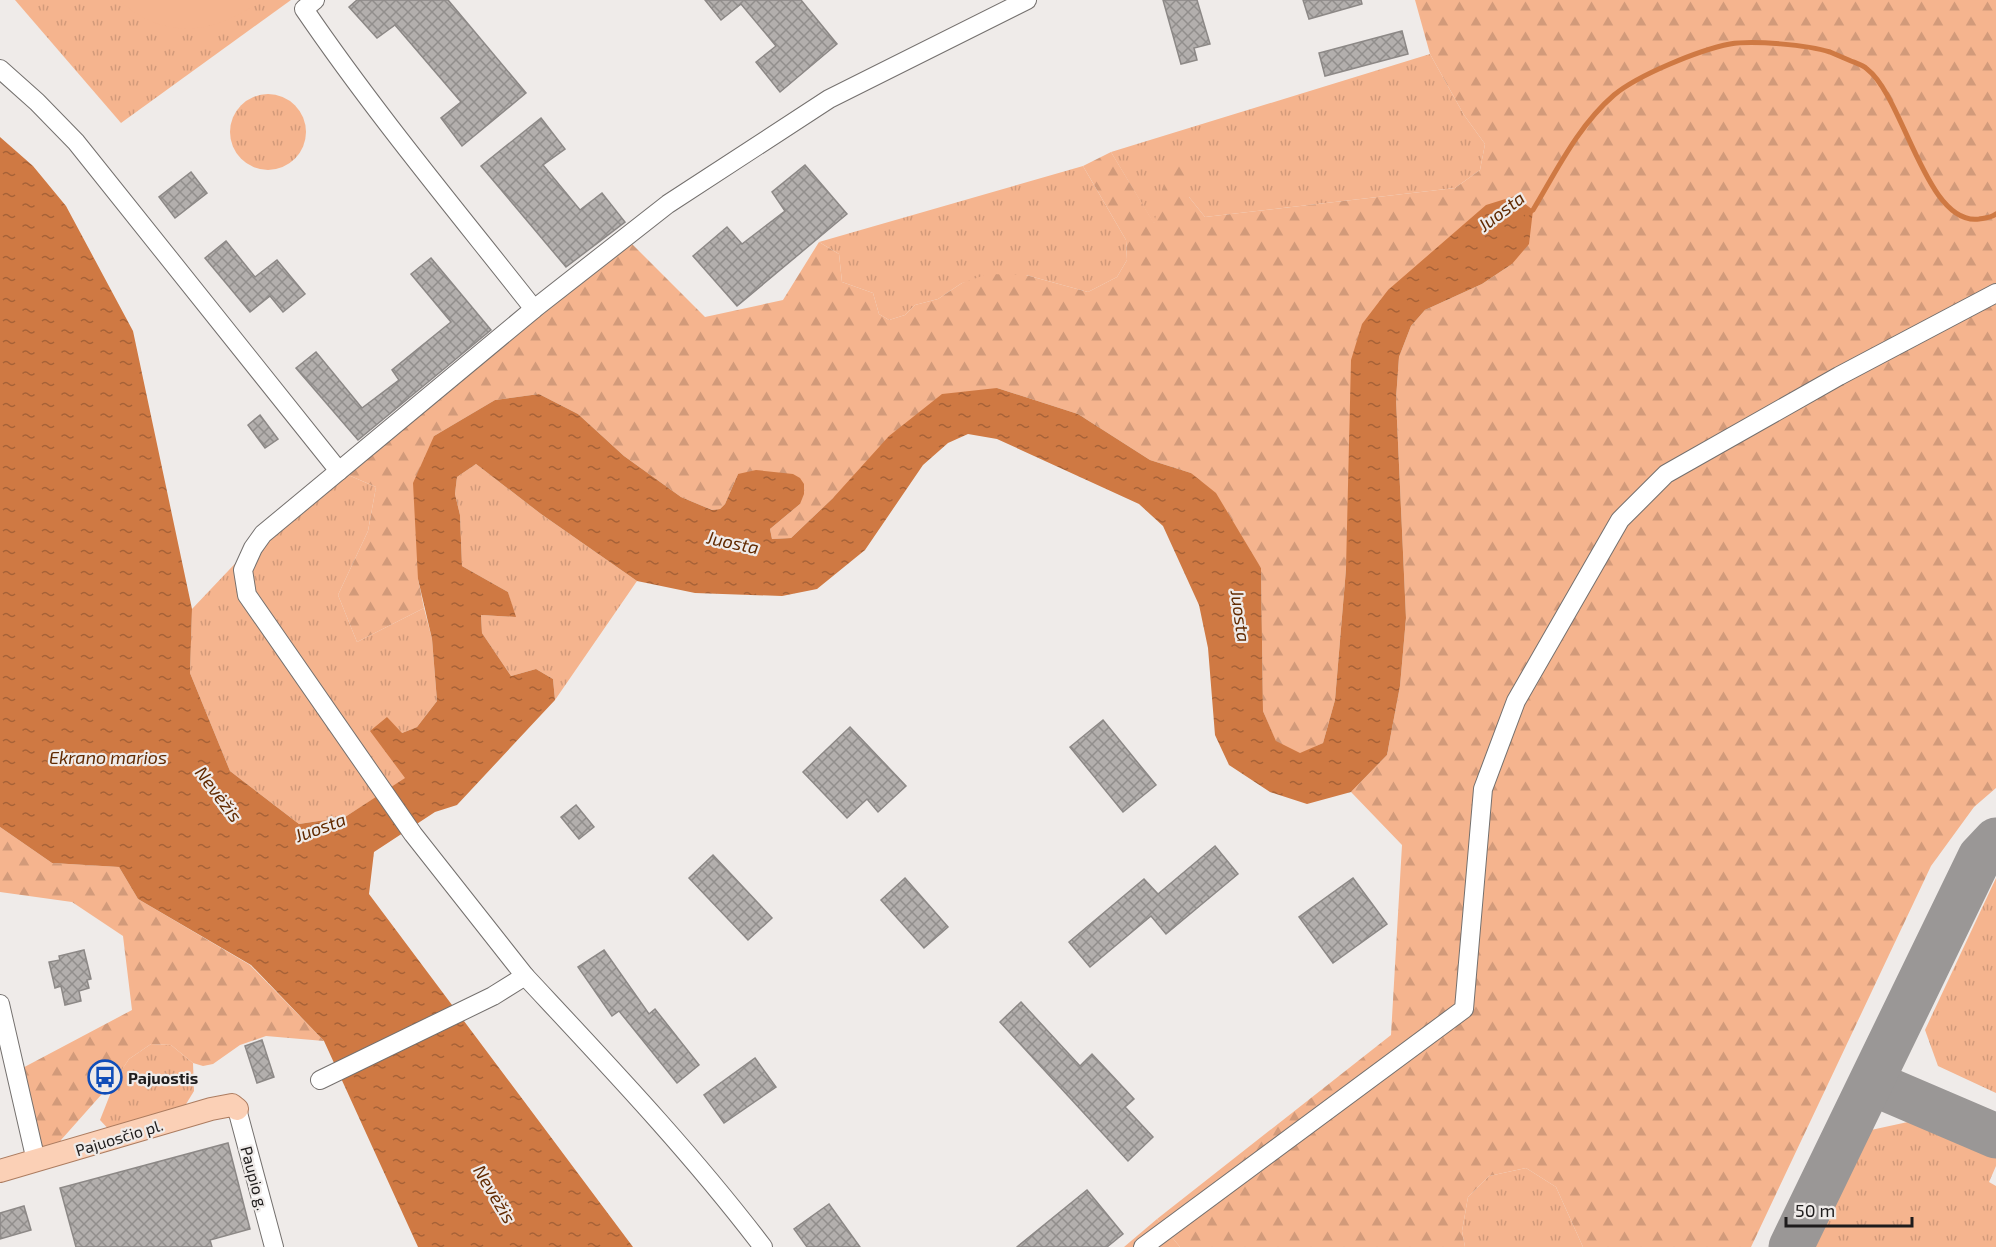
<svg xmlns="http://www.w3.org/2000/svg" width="1996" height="1247" font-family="'Exo 2',sans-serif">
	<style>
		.grass { fill: url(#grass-tufts) }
		.forest { fill: url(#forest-firs) }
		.pitch { fill: #f5b48e }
		.water { fill: url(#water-ripples) }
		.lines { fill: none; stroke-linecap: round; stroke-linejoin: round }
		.stream { stroke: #cf7943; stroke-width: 5 }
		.taxiway { stroke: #9a9796; stroke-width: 45 }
		.building { fill: url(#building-cross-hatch); stroke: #8c8886; stroke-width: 1.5 }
		.minor-casing { stroke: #74706e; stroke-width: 20 }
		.major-casing { stroke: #ac7c60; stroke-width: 24 }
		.minor { stroke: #fff; stroke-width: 18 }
		.major { stroke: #fbd0b6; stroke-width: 22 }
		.labels { text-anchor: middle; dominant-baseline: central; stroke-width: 4.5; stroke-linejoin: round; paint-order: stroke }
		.poi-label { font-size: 16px; font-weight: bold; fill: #1e1c1c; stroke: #efebe9; text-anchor: start }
		.street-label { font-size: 16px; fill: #1e1c1c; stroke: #efebe9 }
		.water-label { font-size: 18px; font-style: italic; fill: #612a00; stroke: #efebe9 }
	</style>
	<defs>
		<pattern id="grass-tufts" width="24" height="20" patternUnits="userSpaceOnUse" patternTransform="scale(1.5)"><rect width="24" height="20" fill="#f5b48e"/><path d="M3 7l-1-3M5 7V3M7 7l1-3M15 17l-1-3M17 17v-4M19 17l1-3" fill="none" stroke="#d29a7a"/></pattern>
		<pattern id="forest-firs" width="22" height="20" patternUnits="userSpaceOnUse" patternTransform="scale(1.5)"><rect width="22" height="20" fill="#f5b48e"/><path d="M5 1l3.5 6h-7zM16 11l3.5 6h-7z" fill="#d29a7a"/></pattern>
		<pattern id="water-ripples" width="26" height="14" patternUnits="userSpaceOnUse" patternTransform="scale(1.5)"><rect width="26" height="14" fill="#cf7943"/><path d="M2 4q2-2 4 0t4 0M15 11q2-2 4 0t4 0" fill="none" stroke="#a76237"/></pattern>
		<pattern id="building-cross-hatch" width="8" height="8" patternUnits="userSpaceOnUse" patternTransform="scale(1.5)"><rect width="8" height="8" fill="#b3afad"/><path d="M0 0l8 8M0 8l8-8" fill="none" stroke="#918e8c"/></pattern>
	</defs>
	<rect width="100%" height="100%" fill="#efebe9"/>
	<g class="grass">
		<path d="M 15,0 L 291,0 L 121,123 Z"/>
		<path d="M 1430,54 L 1464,115 L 1485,144 L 1480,170 L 1455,188 L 1205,217 L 1189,197 L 1189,155 L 1154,224 L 1111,152 Z"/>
		<circle cx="268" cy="132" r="38"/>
		<path d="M 1083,166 L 1126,240 L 1127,260 L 1117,277 L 1088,292 L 1026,275 L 962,283 L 938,299 L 915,305 L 905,315 L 889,320 L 879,314 L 873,293 L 842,282 L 839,254 L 819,242 Z"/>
		<path d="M 476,464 L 541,514 L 637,581 L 555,700 L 553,679 L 536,669 L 511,676 L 482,633 L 481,615 L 515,617 L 508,592 L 462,566 L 460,515 L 455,494 L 457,477 Z"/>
		<path d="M 339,471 L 376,487 L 368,531 L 338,595 L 357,642 L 424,608 L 432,639 L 437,701 L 417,727 L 402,733 L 406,778 L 345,817 L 299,824 L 230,771 L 190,673 L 192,609 L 263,534 Z"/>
		<path d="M 1996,878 L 1996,1093 L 1938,1066 L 1925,1030 Z"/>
		<path d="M 151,1044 L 171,1045 L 193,1063 L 194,1091 L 180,1114 L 112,1133 L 100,1120 L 117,1077 L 129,1059 Z"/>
		<path d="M 1917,1120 L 1996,1157 L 1996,1166 L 1989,1182 L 1996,1186 L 1996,1247 L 1815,1247 L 1871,1130 Z"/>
		<path d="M 1526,1168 L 1556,1187 L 1583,1247 L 1465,1247 L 1462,1231 L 1468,1197 L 1489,1176 Z"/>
		<path d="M 1157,1219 L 1180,1247 L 1124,1247 Z"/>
	</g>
	<g class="forest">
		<path d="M 1415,0 L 1996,0 L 1996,788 L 1974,807 L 1931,866 L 1751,1247 L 1583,1247 L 1556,1187 L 1526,1168 L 1489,1176 L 1468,1197 L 1462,1231 L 1465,1247 L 1180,1247 L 1157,1219 L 1391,1035 L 1402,845 L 1351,792 L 1387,755 L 1400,686 L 1406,618 L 1396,399 L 1399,357 L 1411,326 L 1425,310 L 1482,284 L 1512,264 L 1388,290 L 1346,569 L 1335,700 L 1323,743 L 1300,754 L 1276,742 L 1263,711 L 1261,568 L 1191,473 L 1150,460 L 1078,414 L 997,388 L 833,498 L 791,538 L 772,539 L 770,529 L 800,504 L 738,474 L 725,504 L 720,509 L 712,510 L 681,497 L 624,456 L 578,414 L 539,394 L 495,400 L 434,436 L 418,579 L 424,608 L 357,642 L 338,595 L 368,531 L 376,487 L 339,471 L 626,238 L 705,317 L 783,300 L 819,242 L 839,254 L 842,282 L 873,293 L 879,314 L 889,320 L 905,315 L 915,305 L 938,299 L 962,283 L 988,274 L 1026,275 L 1088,292 L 1117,277 L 1127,260 L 1126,240 L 1083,166 L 1111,152 L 1154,223 L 1172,152 L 1189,155 L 1189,197 L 1205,217 L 1455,188 L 1480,170 L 1485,144 L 1464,115 L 1430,54 Z"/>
		<path d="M 0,827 L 52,863 L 119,867 L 138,899 L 250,965 L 324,1041 L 266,1036 L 240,1045 L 213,1064 L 203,1066 L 193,1063 L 171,1045 L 151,1044 L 129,1059 L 117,1077 L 61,1140 L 59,1154 L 36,1161 L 15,1072 L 132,1010 L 123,936 L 72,902 L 0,892 Z"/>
	</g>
	<path class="pitch" d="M 119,0 L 261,0 C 215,35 163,41 119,0 Z"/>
	<path class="water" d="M 0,137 L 33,166 L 66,206 L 133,331 L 192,609 L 190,673 L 230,771 L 299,824 L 345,817 L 405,778 L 370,731 L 387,717 L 402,733 L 417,727 L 437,701 L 432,639 L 418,579 L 413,483 L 434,436 L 495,400 L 539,394 L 578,414 L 624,456 L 681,497 L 712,510 L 720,509 L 725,504 L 738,474 L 756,470 L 793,474 L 800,478 L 804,484 L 804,494 L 800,504 L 770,529 L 772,539 L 791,538 L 833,498 L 889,436 L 942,394 L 997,388 L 1078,414 L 1150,460 L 1191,473 L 1216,493 L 1261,568 L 1263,711 L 1276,741 L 1300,753 L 1323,743 L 1335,700 L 1346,569 L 1351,360 L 1362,324 L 1388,290 L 1486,205 L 1515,196 L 1533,210 L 1529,244 L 1512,264 L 1482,284 L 1425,310 L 1411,326 L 1399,357 L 1396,399 L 1406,618 L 1400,686 L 1387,755 L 1351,792 L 1307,804 L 1270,792 L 1229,765 L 1215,735 L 1208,648 L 1199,605 L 1163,526 L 1139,504 L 997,439 L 968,434 L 948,443 L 923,465 L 865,550 L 817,589 L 782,596 L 695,593 L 637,581 L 541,514 L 476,464 L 457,477 L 455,494 L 460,515 L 462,566 L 508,592 L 516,617 L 481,615 L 482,633 L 511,676 L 536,669 L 553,679 L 555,700 L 457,805 L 435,812 L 374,852 L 369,894 L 633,1247 L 418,1247 L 324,1041 L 251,965 L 138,899 L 119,867 L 52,863 L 0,827 Z"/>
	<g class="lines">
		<path class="stream" d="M 1527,214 L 1533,210 C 1557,170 1578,126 1614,95 C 1638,75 1699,50 1730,44 C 1753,40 1808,45 1830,52 C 1837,55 1844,58 1851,61 C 1856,63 1863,65 1867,69 C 1904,97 1926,226 1979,219 C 1985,218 1991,218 1996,214"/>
		<g class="taxiway">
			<path d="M 1872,1083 L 1996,1136"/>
			<path d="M 1791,1247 L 1980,857 L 1996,840"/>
		</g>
	</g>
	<g class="building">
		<path d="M 357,0 L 448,0 L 526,93 L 462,146 L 441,118 L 461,102 L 395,25 L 377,38 L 349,7 Z"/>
		<path d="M 705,0 L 801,0 L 837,44 L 780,92 L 756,62 L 776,46 L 741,4 L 721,20 Z"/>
		<path d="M 1163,0 L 1197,0 L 1210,44 L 1194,48 L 1197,60 L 1181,64 Z"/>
		<path d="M 1303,0 L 1361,0 L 1362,4 L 1309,19 Z"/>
		<path d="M 1402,31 L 1408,54 L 1325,76 L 1319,53 Z"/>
		<path d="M 541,118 L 565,149 L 543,165 L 580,210 L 602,193 L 625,222 L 566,267 L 481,166 Z"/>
		<path d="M 805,165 L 847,214 L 737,306 L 693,256 L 727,227 L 742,244 L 785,211 L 772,192 Z"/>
		<path d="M 191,172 L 207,193 L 175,218 L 159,197 Z"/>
		<path d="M 226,241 L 255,277 L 277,260 L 305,294 L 283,312 L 270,296 L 250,312 L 205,258 Z"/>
		<path d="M 431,258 L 491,330 L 358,440 L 296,368 L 316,352 L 362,408 L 399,380 L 392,370 L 451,322 L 411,274 Z"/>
		<path d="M 260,415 L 278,439 L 265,448 L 248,425 Z"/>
		<path d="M 1103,720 L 1156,785 L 1123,812 L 1070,747 Z"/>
		<path d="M 850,727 L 906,786 L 878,812 L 867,799 L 847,818 L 803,772 Z"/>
		<path d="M 576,805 L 594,827 L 579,839 L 561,817 Z"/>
		<path d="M 1215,846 L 1238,874 L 1166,934 L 1151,916 L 1090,967 L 1069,942 L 1144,879 L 1158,894 Z"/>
		<path d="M 713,855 L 772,918 L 748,940 L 689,878 Z"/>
		<path d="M 905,878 L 948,927 L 924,948 L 881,900 Z"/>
		<path d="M 1353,878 L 1387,924 L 1333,963 L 1299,917 Z"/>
		<path d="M 84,950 L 91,979 L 87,980 L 89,988 L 79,991 L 81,1001 L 65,1005 L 61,986 L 55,988 L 49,962 L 60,960 L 59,956 Z"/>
		<path d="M 604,950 L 649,1014 L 655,1009 L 699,1065 L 677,1083 L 619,1011 L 612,1016 L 578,967 Z"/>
		<path d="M 1021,1002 L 1080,1066 L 1092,1054 L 1134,1099 L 1125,1107 L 1153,1137 L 1128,1161 L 1000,1022 Z"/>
		<path d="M 262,1040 L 274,1077 L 257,1083 L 245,1046 Z"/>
		<path d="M 755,1058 L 776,1087 L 724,1123 L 704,1095 Z"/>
		<path d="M 228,1143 L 250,1229 L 210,1240 L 212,1247 L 76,1247 L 60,1188 Z"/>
		<path d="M 1087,1190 L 1123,1234 L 1107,1247 L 1017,1247 Z"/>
		<path d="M 829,1204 L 860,1247 L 807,1247 L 794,1229 Z"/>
		<path d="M 24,1206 L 31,1230 L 0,1239 L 0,1213 Z"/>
	</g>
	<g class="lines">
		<defs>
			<g id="minor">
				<path d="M 315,0 L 304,9 C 375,113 456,210 534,309"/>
				<path d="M 0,69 L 37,102 L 76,142 L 339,471"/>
				<path d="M 525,976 C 607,1064 690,1151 763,1247"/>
				<path d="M 0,1004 L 36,1161"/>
				<path d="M 320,1080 L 493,996 L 525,976 L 413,834 L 247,595 L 243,570 L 253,548 L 263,534 L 534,309 L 668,204 L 829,99 L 1027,0"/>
				<path d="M 237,1109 L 274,1247"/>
				<path d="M 1143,1247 L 1464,1009 L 1483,789 L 1516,701 L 1620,520 L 1666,474 L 1839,376 L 1996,293"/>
			</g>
			<path id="major" d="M 0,1171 L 211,1109 L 232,1105 L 237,1109"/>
		</defs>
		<use href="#minor" class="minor-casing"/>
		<use href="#major" class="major-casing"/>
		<use href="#minor" class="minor"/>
		<use href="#major" class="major"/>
	</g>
	<defs>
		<symbol id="bus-ring" viewBox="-11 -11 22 22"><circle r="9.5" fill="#efebe9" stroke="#104db8" stroke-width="1.5"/><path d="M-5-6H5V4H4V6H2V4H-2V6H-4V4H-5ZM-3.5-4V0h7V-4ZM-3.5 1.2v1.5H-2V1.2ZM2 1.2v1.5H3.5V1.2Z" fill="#104db8"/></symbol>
	</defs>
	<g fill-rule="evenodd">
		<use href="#bus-ring" x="86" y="1058" width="38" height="38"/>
	</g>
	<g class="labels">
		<g class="poi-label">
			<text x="128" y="1077">Pajuostis</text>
		</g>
		<g class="street-label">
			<text transform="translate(119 1137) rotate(-17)">Pajuosčio pl.</text>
			<text transform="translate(255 1178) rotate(75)">Paupio g.</text>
		</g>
		<g class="water-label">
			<text transform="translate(1501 211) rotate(-37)">Juosta</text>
			<text transform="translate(733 542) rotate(12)">Juosta</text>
			<text transform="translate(1241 616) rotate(82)">Juosta</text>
			<text x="108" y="757">Ekrano marios</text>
			<text transform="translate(219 794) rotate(53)">Nevėžis</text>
			<text transform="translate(320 827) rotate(-20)">Juosta</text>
			<text transform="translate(495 1194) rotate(59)">Nevėžis</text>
		</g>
	</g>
	<path d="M1786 1217v9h126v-9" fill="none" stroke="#1e1c1c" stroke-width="3"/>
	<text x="1795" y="1217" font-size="18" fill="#1e1c1c" stroke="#efebe9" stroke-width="4.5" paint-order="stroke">50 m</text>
</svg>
